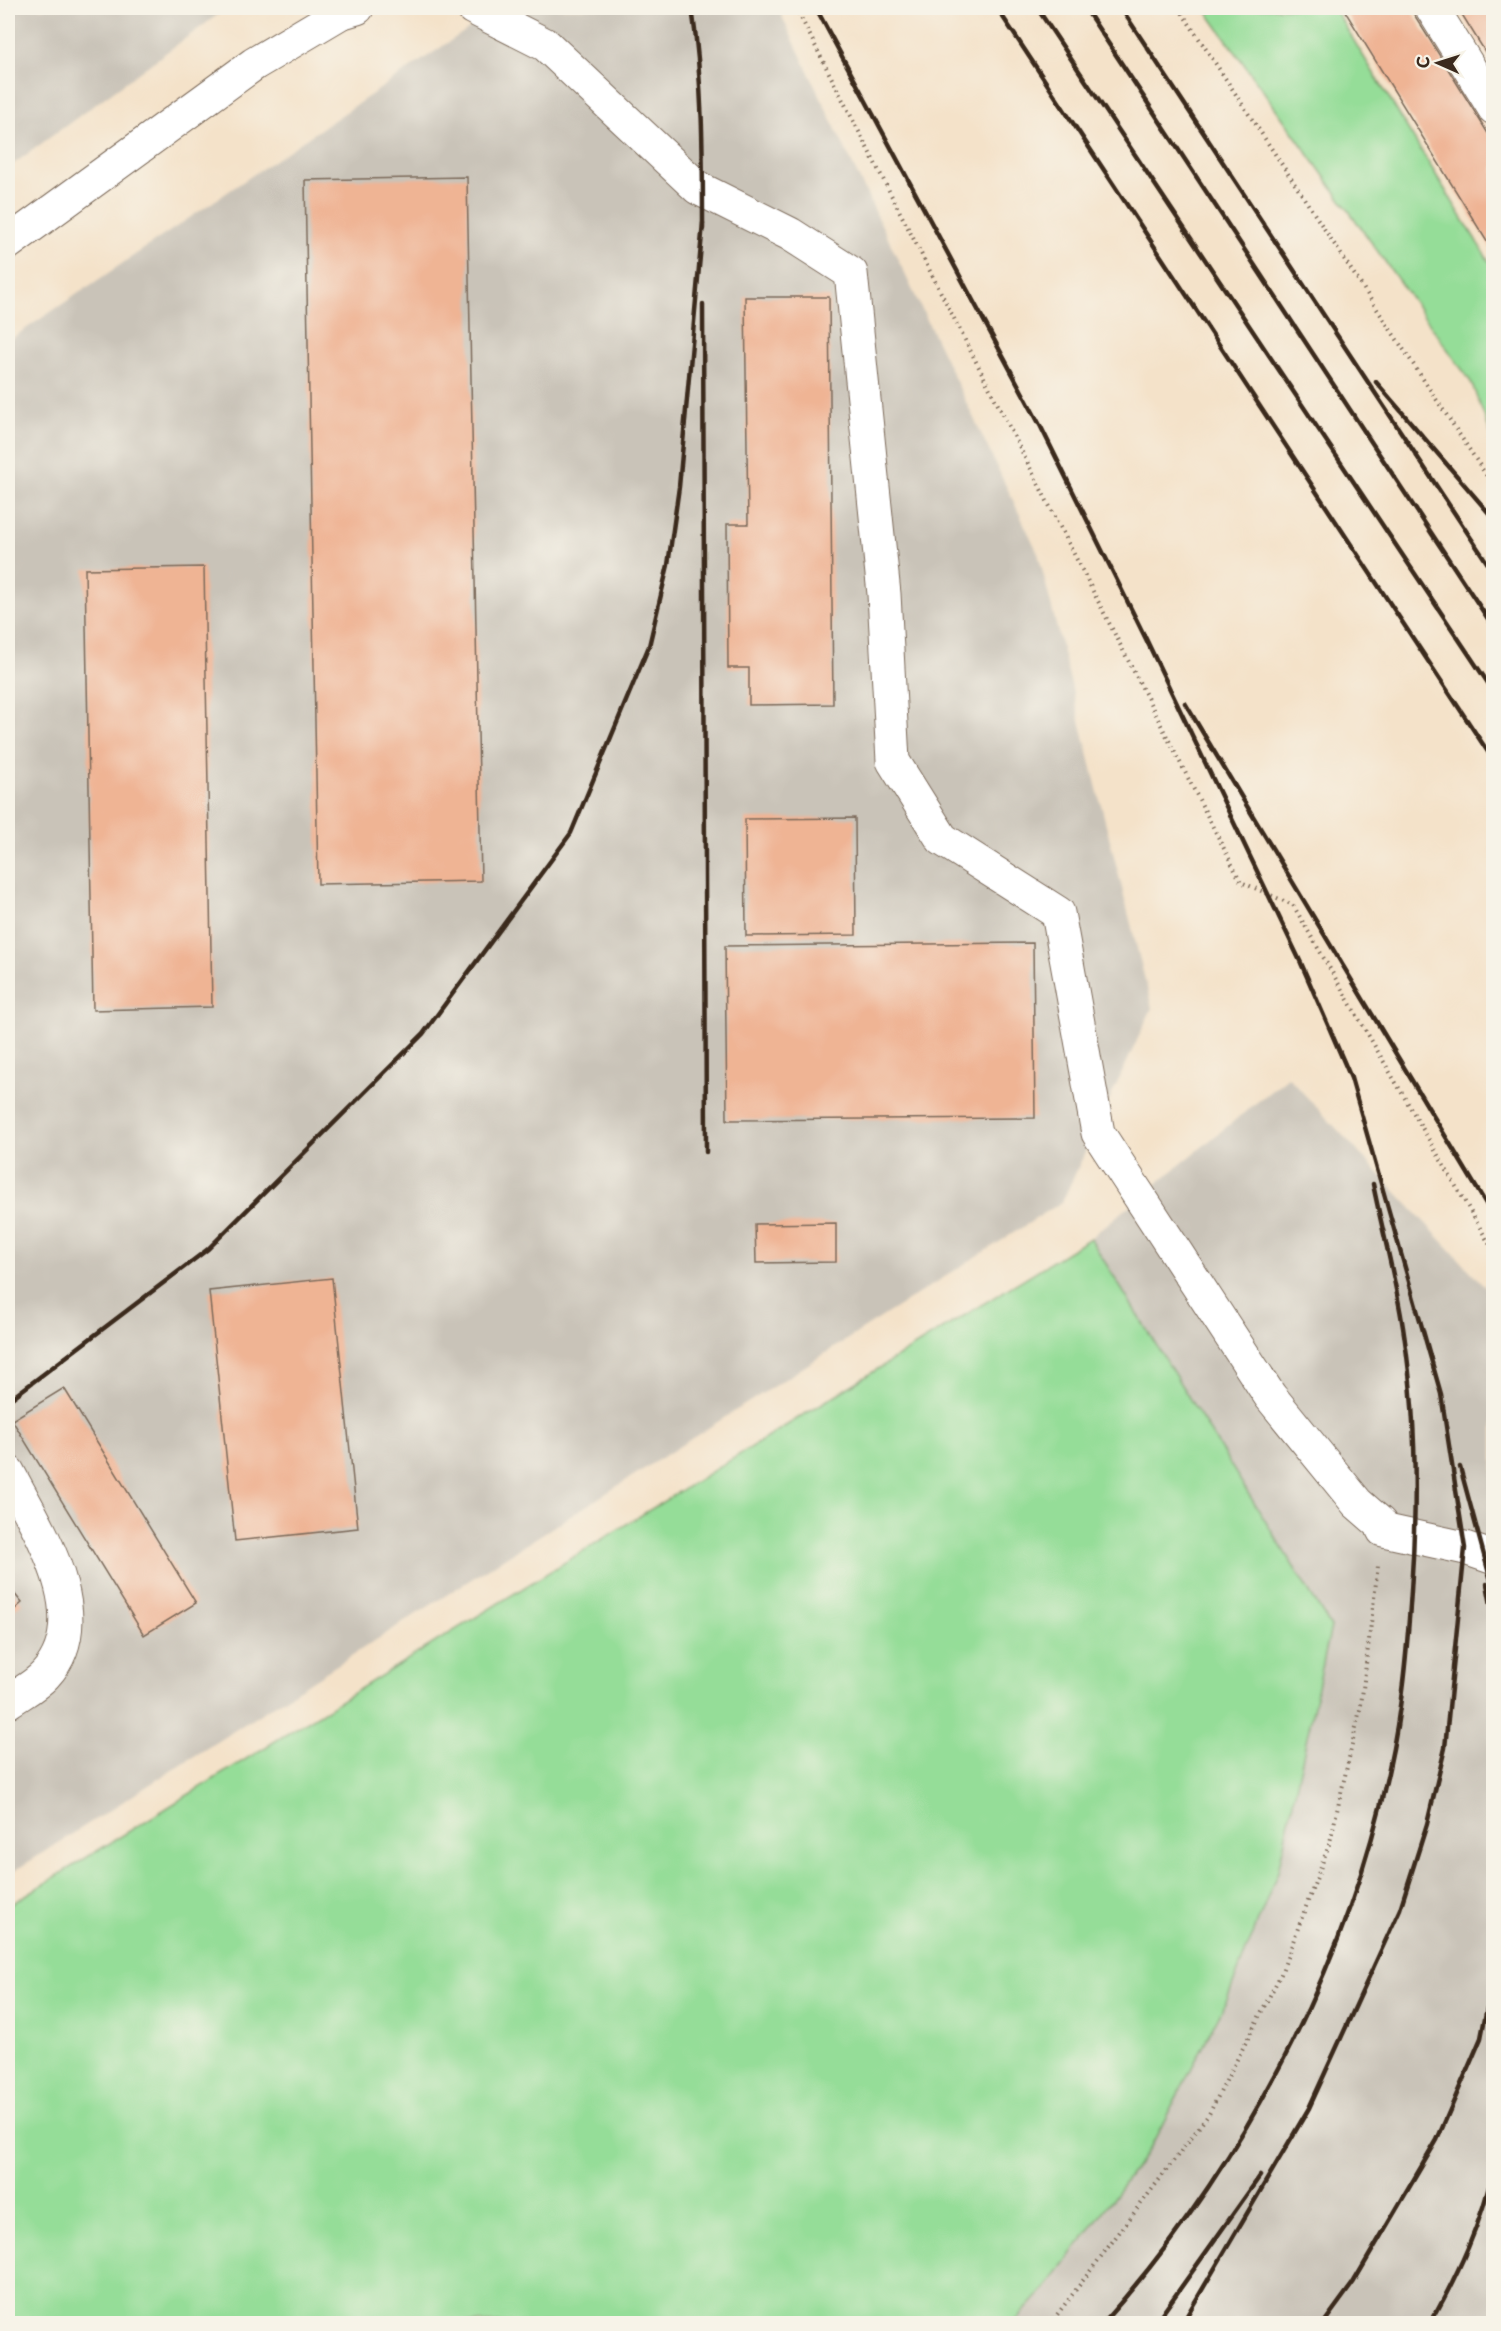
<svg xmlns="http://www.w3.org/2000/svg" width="1501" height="2331" font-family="'Playpen Sans',sans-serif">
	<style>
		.industrial { fill: #c9c3b8 }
		.green { fill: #95dd98; stroke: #68845b; stroke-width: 1.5 }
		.building { fill: #efb494 }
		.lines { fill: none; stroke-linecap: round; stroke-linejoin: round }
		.minor-casing { stroke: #7c6a5a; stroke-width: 35 }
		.path { stroke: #7c6a5a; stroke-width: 4; stroke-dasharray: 1.5 4.5; stroke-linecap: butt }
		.minor { stroke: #fff; stroke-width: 33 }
		.rail { stroke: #3b2a1e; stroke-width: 4.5 }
	</style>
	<rect width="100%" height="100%" fill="#f7f3e8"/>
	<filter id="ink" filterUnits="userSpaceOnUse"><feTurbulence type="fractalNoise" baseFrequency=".0167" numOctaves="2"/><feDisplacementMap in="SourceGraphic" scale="12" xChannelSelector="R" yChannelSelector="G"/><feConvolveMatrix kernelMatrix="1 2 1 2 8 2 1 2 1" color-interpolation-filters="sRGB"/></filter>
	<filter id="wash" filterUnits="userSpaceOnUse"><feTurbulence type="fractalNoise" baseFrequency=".008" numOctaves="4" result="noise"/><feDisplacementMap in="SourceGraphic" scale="24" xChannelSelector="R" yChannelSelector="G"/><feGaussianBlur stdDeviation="1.35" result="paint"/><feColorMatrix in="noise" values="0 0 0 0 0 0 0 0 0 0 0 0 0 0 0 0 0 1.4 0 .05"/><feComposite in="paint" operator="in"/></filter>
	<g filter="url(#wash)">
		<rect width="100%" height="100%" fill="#f4e2c9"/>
		<g class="industrial">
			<path d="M 8,8 L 227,8 L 8,168 Z"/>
			<path d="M 499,8 L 778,8 L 1038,553 L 1152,1008 L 1062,1202 L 8,1875 L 8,341 Z"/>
			<path d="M 1288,1077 L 1493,1295 L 1493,2323 L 1013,2324 L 1047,2287 L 1150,2148 L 1226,2002 L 1278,1871 L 1331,1627 L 1090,1238 Z"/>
		</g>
		<g class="green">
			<path d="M 1204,8 L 1334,8 L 1493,268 L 1493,439 L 1471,382 Z"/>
			<path d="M 1090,1238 L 1331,1627 L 1278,1871 L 1226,2002 L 1150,2148 L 1047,2287 L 1013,2323 L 8,2323 L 8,1906 Z"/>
		</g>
		<g id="blocks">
			<g class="building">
				<path d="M 1343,8 L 1410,8 L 1494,143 L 1494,253 Z"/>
				<path d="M 1458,8 L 1494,8 L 1494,66 Z"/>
				<path d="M 467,177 L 481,881 L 318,884 L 305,180 Z"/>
				<path d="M 745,297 L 829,297 L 833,704 L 749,705 L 749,668 L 728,668 L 727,524 L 748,524 Z"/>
				<path d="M 204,567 L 212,1007 L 93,1010 L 85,569 Z"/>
				<path d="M 855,818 L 856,935 L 746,936 L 745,819 Z"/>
				<path d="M 1033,943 L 1035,1118 L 727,1120 L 725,946 Z"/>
				<path d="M 836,1223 L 836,1262 L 756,1263 L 755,1224 Z"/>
				<path d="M 332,1278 L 358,1528 L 235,1541 L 209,1291 Z"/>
				<path d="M 64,1388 L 196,1603 L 144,1635 L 12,1420 Z"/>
				<path d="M 8,1586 L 22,1603 L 8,1615 Z"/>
			</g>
		</g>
	</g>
	<g filter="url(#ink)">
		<use href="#blocks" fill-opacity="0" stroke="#7c6a5a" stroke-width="1.5"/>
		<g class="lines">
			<defs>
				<g id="minor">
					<path d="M 473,8 L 546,45 L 698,188 L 790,234 L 851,273 L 884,594 L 893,761 L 942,839 L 1058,913 L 1098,1133 L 1270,1396 L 1357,1503 L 1380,1523 L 1383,1530 L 1465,1548 L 1494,1558"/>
					<path d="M 1432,8 L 1494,108"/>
					<path d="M 8,243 L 254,64 L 340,13 L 357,8"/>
					<path d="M 8,1472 C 37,1527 98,1618 45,1675 C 35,1686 19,1694 8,1702"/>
				</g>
			</defs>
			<use href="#minor" class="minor-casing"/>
			<g class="path">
				<path d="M 796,8 L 1241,882 L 1293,905 L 1494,1252"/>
				<path d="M 1179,8 L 1494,487"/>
				<path d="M 1050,2324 L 1209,2114 L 1281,1974 L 1330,1842 L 1361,1705 L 1378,1566"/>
			</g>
			<use href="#minor" class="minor"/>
			<g class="rail">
				<path d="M 692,8 C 703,81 703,155 703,229"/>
				<path d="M 816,8 L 1041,427 L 1146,639 L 1301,963 L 1351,1078 L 1441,1394 L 1465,1548 L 1445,1748 L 1427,1824 L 1400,1909 L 1309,2108 L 1182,2324"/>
				<path d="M 997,8 L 1494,761"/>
				<path d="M 1037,8 L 1494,692"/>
				<path d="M 1085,8 L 1494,628"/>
				<path d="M 1121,8 L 1494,573"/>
				<path d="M 703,304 L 706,1152"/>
				<path d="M 1376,382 L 1494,519"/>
				<path d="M 1185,703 L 1494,1217"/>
				<path d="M 8,1401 L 208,1249 L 423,1034 L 571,833 L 649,646 L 668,565 L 679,487 L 703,223"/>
				<path d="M 1460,1467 L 1494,1592"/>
				<path d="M 1487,1584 L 1494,1620"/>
				<path d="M 1102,2324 C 1239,2171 1347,1969 1389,1768 C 1402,1709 1407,1651 1411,1591 C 1417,1506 1417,1419 1404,1334 C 1397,1284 1383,1234 1373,1184"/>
				<path d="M 1155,2324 L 1260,2176"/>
				<path d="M 1323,2324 L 1353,2283 L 1437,2140 L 1481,2038 L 1494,1972"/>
				<path d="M 1430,2324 C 1458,2274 1482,2223 1494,2166"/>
			</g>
		</g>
	</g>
	<rect width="1501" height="2331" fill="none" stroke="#f7f3e8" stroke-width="30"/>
	<g transform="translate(1438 63) rotate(273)" stroke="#f7f3e8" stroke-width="4.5" paint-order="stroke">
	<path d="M0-4.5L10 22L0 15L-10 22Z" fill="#3b2a1e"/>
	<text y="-9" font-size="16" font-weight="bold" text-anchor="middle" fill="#3b2a1e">С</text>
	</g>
</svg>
